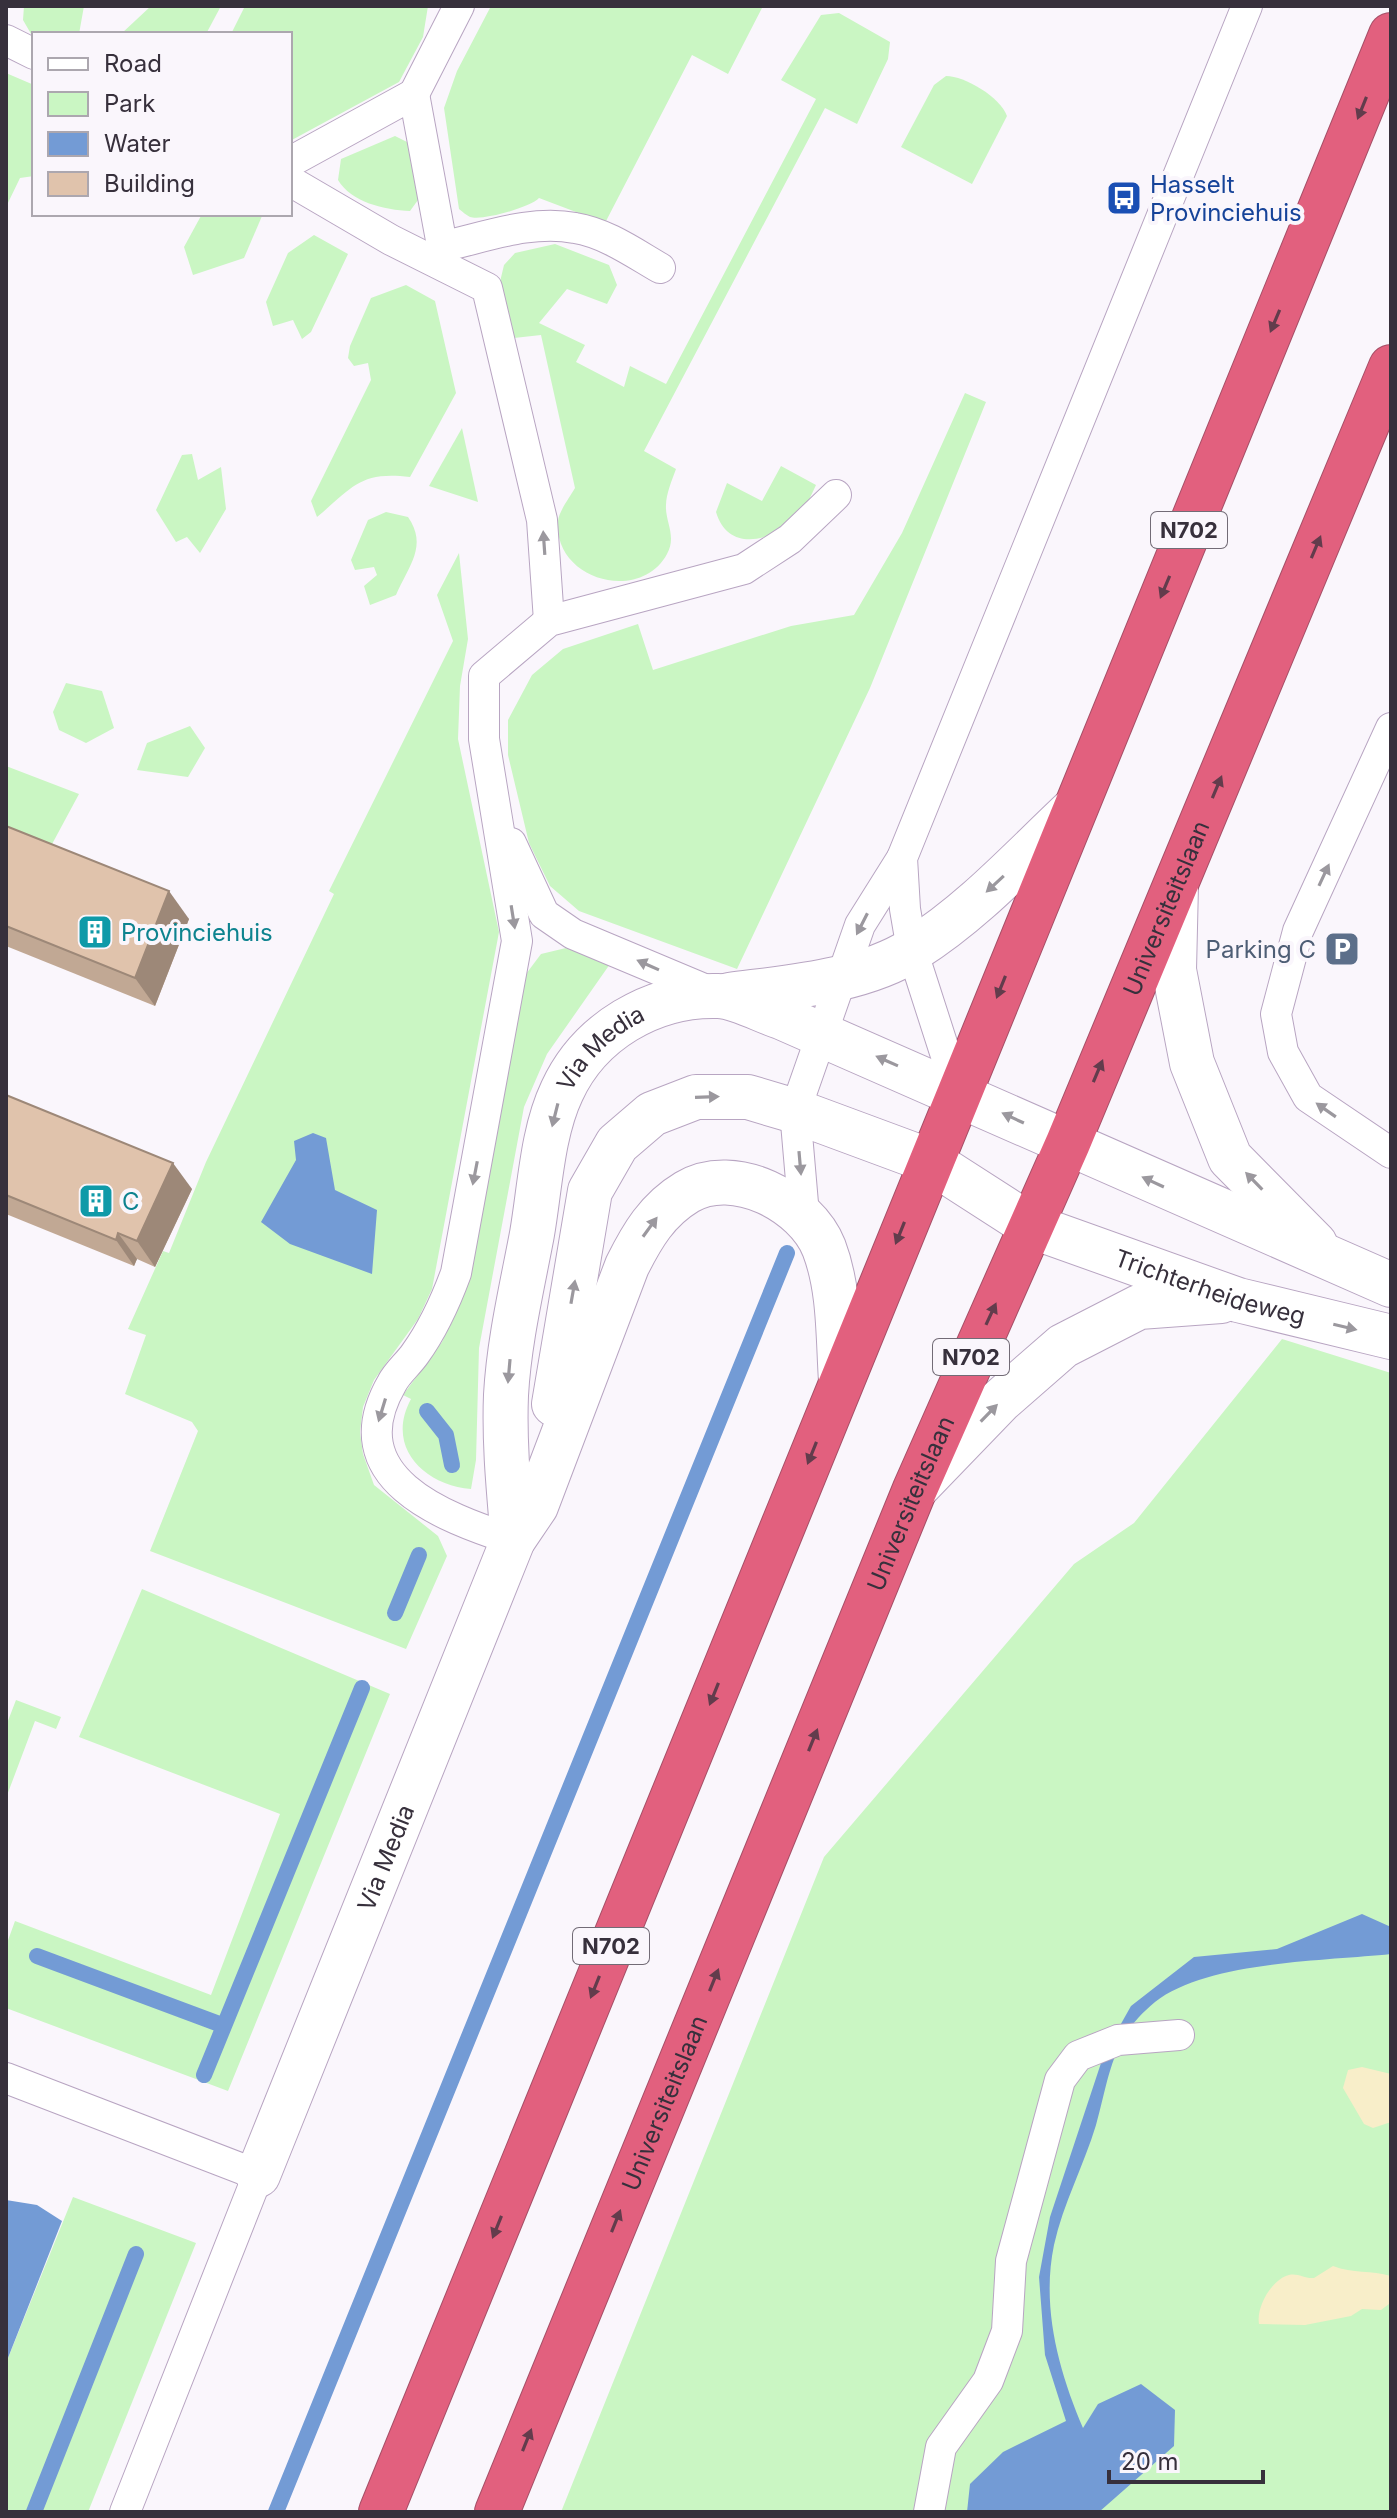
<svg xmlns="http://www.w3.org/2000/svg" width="1397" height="2518" font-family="Inter,sans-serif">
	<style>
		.green { fill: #caf6c3 }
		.sand { fill: #f8eec9 }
		.water { fill: #739bd5 }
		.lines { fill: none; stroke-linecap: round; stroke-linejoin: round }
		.stream { stroke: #739bd5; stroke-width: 16 }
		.lane-casing { stroke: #b8a5c2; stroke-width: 32 }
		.street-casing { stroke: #b8a5c2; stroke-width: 46 }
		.highway-casing { stroke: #a64f67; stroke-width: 46 }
		.lane { stroke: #fff; stroke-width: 30 }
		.street { stroke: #fff; stroke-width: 44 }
		.highway { stroke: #e2607e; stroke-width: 44 }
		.wall { fill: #c1a894 }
		.shaded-wall { fill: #9d8878 }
		.building { fill: #e0c3ac; stroke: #9d8878; stroke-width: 2 }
		.oneway { fill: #623c4c }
		.oneway2 { fill: #9b989e }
		.labels { text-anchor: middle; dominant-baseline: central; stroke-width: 8; stroke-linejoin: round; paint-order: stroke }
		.shield { fill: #faf6fc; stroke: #726b76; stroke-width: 2 }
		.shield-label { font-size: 22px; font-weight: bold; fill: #37303c }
		.transit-label { font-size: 24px; fill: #164399; stroke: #faf6fc; text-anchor: start }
		.street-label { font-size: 24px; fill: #37303c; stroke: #faf6fc }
		.culture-label { font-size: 24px; fill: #0d838f; stroke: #faf6fc; text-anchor: start }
		.service-label { font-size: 24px; fill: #4e5e75; stroke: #faf6fc; text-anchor: end }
	</style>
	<rect width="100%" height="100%" fill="#faf6fc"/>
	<g class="green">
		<path d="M 24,6 L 84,6 L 79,34 L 34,34 L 34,39 L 23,20 Z"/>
		<path d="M 151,6 L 221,6 L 206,34 L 121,34 Z"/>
		<path d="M 245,6 L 428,6 L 423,37 L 399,82 L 290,141 L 290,34 L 231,34 Z"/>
		<path d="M 491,6 L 763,6 L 728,74 L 692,55 L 605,223 L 539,198 C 531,207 483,221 470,217 C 466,215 463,212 459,209 L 444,108 L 457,71 Z"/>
		<path d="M 839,13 L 890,42 L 888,59 L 857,124 L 825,108 L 644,451 L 676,469 C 672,480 666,494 666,505 C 665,522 677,536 667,554 C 640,604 553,580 558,521 C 559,511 570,497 575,488 L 541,335 L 514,338 L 499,286 L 504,265 L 515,253 L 555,244 L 609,265 L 617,285 L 607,304 L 567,289 L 539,323 L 585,345 L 576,362 L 624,387 L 630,366 L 666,384 L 816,99 L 781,80 L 821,15 Z"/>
		<path d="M 6,73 L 34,85 L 34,176 L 20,178 L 6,207 Z"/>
		<path d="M 946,76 C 965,76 1000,97 1007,116 L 972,184 L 901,147 L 934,85 Z"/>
		<path d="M 395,136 L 407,142 L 415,167 L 418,200 L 410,211 C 384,210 351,202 338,180 L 341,159 Z"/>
		<path d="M 202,214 L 262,216 L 244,258 L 193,275 L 184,247 Z"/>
		<path d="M 314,235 L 348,254 L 311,332 L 302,339 L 293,320 L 273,326 L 266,302 L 288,253 Z"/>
		<path d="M 406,285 L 435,301 L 456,393 L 410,477 C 360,471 353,487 317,517 L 311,501 L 371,380 L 368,363 L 354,366 L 348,358 L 350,346 L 371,298 Z"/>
		<path d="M 965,393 L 986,402 L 870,688 L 737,969 L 579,911 L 550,886 L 529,843 L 508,755 L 508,720 L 532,675 L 563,649 L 638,624 L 653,670 L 791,626 L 854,615 L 902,533 Z"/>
		<path d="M 462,428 L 478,502 L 429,486 Z"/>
		<path d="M 192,454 L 198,480 L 221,467 L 226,509 L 200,553 L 187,537 L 176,542 L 156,510 L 182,455 Z"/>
		<path d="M 781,466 L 816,485 C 811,496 805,509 797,517 C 772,542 728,553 716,512 L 727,483 L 762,501 Z"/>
		<path d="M 386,512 L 408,517 C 428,546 409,565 396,595 L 370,605 L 364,586 L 377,575 L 374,567 L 355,570 L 351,560 L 368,520 Z"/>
		<path d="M 459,553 L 468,639 L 460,686 L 458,739 L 499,932 L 432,1289 L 418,1319 L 374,1380 L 363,1407 L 360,1432 L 363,1454 L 374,1485 L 438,1536 L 447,1556 L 406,1649 L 150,1551 L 198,1431 L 192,1422 L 125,1394 L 146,1335 L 128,1329 L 163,1251 L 169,1253 L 206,1162 L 334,894 L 329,891 L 453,641 L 437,595 Z"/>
		<path d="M 66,683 L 102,691 L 114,728 L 86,743 L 59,730 L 53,712 Z"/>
		<path d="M 190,726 L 205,748 L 188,777 L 137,770 L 147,743 Z"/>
		<path d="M 6,766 L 79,794 L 51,846 L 6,826 Z"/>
		<path d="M 566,948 L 610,964 L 547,1054 L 524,1107 L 479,1348 L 476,1460 L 471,1489 C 424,1485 385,1447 411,1399 L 403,1395 L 442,1342 L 464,1294 L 526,974 L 541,954 Z"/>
		<path d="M 1282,1339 L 1391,1373 L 1391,2512 L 561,2512 L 824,1857 L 1074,1564 L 1134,1523 Z"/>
		<path d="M 142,1589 L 390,1694 L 228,2091 L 6,2008 L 6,1946 L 15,1921 L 211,1995 L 280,1814 L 79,1737 Z"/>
		<path d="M 16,1700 L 61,1717 L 56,1729 L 35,1721 L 6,1798 L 6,1726 Z"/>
		<path d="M 73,2197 L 196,2243 L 88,2512 L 6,2512 L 6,2363 Z"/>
	</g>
	<g class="sand">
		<path d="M 1362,2067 L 1391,2074 L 1391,2122 L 1373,2128 L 1364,2124 L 1343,2088 L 1348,2070 Z"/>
		<path d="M 1333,2266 C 1353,2274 1371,2270 1391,2276 L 1389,2304 L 1381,2310 L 1362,2309 L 1351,2316 L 1305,2325 L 1259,2324 C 1256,2307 1272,2279 1289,2275 C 1298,2273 1305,2279 1314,2278 Z"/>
	</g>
	<g class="water">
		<path d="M 313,1133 L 326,1138 L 335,1190 L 377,1210 L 372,1274 L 290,1244 L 261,1222 L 296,1160 L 294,1141 Z"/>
		<path d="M 1362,1914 L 1391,1927 L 1391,1954 C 1326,1961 1207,1961 1155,2002 C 1111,2038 1110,2075 1096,2125 C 1084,2165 1063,2204 1054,2245 C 1041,2308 1059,2371 1083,2428 L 1098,2404 L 1141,2384 L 1175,2410 L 1174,2446 L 1099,2512 L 967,2512 L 970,2484 L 1003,2452 L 1066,2421 L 1045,2355 L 1039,2277 L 1050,2217 L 1104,2054 L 1131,2006 L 1194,1957 L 1277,1949 Z"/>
		<path d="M 6,2200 L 37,2205 L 62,2221 L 6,2363 Z"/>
	</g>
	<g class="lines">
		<g class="stream">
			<path d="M 427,1411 L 446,1435 L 452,1465"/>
			<path d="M 395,1613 L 419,1555"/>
			<path d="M 37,1956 L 222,2025"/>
			<path d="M 204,2075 L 362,1688"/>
			<path d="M 34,2512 L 136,2254"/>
			<path d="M 276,2512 L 787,1253"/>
		</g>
		<defs>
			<g id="lane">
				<path d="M 6,40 L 34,54"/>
				<path d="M 414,94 L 459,6"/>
				<path d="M 290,162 L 414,94 L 446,267"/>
				<path d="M 290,181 L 391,240 L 487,288 L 542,520 L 549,621"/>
				<path d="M 440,247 C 483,238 531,219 575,228 C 606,233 634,253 660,268"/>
				<path d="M 1391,728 L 1298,931 L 1276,1014 L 1283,1052 L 1308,1097 L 1391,1153"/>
				<path d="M 511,843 L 544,914 L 573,934 L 716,994"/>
				<path d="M 958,1093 L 912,950 L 905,909 L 902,858 L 1247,6"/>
				<path d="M 804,1215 L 795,1111 L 860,925 L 902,858"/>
				<path d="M 513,1540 C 443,1517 337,1478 392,1383 C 397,1373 408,1364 415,1354 C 433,1329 445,1303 456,1273 L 517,941 L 484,739 L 484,676 L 549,621 L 744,569 L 790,539 L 836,495"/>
				<path d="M 6,2078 L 258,2175 L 125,2512"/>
				<path d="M 929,2512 L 941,2447 L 988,2381 L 1007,2331 L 1011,2261 L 1060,2080 L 1078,2056 L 1118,2040 L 1179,2035"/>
			</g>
			<g id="street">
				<path d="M 1176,885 L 1174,970 L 1192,1063 L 1230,1158 L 1315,1244"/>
				<path d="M 729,995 C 789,987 862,982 914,949 C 973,912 1022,858 1072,811"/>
				<path id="s1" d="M 554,1404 L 590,1191 L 617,1144 L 652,1114 L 696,1097 L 748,1097 L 795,1111 L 930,1161 L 1031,1226 L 1238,1300 L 1391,1337"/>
				<path d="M 917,1487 L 1000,1401 L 1063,1346 L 1139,1307 L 1221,1301"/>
				<path id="s2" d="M 513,1540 C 509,1492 504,1444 506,1395 C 509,1341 522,1287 532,1234 C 540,1188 542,1133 562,1091 C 589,1032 652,994 718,996 C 738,997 762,1011 781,1017 L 1391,1285"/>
				<path id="s3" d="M 258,2175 L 513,1540 L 536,1506 L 627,1266 C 642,1236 657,1210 687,1192 C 734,1164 806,1202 824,1248 C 840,1290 838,1337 841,1381"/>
			</g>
			<g id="highway">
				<path d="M 381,2512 L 1391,35"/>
				<path id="s4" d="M 497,2512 L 915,1489 L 1068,1143 L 1391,367"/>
			</g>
		</defs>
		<use href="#lane" class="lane-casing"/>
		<use href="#street" class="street-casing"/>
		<use href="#highway" class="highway-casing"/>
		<use href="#lane" class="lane"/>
		<use href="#street" class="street"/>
		<use href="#highway" class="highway"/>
	</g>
	<g class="wall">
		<path d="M 6,826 L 189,919 L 155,1006 L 6,946 Z"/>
		<path d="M 6,1095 L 192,1189 L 155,1267 L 137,1259 L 134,1266 L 6,1214 Z"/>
	</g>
	<g class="shaded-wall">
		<path d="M 169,891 L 189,919 L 155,1006 L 135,978 Z"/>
		<path d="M 173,1163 L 192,1189 L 155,1267 L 137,1241 Z"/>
		<path d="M 118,1233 L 137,1259 L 134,1266 L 116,1240 Z"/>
	</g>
	<g class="building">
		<path d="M 6,826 L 169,891 L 135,978 L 6,926 Z"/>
		<path d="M 6,1095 L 173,1163 L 137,1241 L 118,1233 L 116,1240 L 6,1195 Z"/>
	</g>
	<defs><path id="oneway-solid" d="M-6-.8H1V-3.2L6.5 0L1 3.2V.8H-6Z" transform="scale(2)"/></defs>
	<g class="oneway">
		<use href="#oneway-solid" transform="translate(1362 108) rotate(112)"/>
		<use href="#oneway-solid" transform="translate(1275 321) rotate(113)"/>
		<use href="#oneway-solid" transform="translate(1316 547) rotate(-67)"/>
		<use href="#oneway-solid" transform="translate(1165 587) rotate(113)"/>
		<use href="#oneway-solid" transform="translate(1217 787) rotate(-67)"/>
		<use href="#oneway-solid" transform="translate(1001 987) rotate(112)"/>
		<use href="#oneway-solid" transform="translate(1098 1071) rotate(-67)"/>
		<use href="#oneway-solid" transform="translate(900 1233) rotate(112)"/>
		<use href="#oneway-solid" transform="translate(991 1314) rotate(-65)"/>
		<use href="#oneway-solid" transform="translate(812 1453) rotate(112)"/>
		<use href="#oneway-solid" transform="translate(714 1694) rotate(112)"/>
		<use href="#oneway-solid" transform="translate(813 1740) rotate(-68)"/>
		<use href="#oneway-solid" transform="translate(714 1980) rotate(-68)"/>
		<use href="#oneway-solid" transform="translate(595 1987) rotate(112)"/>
		<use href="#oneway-solid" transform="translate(616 2221) rotate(-68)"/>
		<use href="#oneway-solid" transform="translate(497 2227) rotate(112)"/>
		<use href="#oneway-solid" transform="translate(527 2440) rotate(-68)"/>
	</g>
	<g class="oneway2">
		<use href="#oneway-solid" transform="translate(544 543) rotate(-94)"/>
		<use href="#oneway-solid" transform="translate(1324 875) rotate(-65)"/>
		<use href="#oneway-solid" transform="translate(995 884) rotate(137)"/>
		<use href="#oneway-solid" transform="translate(513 917) rotate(81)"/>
		<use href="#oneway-solid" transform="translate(862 924) rotate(117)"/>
		<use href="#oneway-solid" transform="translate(648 965) rotate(-156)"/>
		<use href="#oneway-solid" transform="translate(887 1061) rotate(-156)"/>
		<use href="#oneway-solid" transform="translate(707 1097) rotate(-2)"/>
		<use href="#oneway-solid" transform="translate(1326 1110) rotate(-145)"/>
		<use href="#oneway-solid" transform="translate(555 1115) rotate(104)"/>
		<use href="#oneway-solid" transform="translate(1013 1118) rotate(-155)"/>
		<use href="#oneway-solid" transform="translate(800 1163) rotate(85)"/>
		<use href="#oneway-solid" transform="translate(475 1173) rotate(101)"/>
		<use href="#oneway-solid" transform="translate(1254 1181) rotate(-134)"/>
		<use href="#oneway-solid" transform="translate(1153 1182) rotate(-155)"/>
		<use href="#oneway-solid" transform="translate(650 1227) rotate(-54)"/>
		<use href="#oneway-solid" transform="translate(573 1292) rotate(-80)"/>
		<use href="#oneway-solid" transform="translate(1345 1327) rotate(13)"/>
		<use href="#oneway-solid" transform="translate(509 1371) rotate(95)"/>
		<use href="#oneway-solid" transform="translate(382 1410) rotate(107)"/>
		<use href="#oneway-solid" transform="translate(989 1413) rotate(-46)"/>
	</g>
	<defs>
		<symbol id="bus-square" viewBox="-11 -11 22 22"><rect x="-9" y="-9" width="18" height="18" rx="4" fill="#1a4fb4" stroke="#faf6fc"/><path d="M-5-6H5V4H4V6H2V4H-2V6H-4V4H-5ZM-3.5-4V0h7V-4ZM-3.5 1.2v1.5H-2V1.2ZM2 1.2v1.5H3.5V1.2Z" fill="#fff"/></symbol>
		<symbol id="building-square" viewBox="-11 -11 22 22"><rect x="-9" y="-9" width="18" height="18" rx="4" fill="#0f9aa8" stroke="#faf6fc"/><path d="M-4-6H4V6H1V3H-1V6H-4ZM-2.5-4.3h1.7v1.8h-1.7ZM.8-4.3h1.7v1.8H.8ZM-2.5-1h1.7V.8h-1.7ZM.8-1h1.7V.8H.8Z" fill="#fff"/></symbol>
		<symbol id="parking-square" viewBox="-11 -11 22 22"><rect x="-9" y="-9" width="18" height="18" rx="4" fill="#5c6f8a" stroke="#faf6fc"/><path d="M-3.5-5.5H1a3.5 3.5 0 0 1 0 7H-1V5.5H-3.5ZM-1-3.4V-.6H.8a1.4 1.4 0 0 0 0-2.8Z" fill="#fff"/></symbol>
	</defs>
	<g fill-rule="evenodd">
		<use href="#bus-square" x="1104" y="178" width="40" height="40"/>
		<use href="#building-square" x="75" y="912" width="40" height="40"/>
		<use href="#parking-square" x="1322" y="929" width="40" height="40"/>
		<use href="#building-square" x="76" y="1181" width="40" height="40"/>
	</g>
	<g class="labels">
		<g class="shield">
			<rect x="1151" y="512" width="76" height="36" rx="6"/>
			<rect x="933" y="1339" width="76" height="36" rx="6"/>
			<rect x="573" y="1928" width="76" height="36" rx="6"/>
		</g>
		<g class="shield-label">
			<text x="1189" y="530">N702</text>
			<text x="971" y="1357">N702</text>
			<text x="611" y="1946">N702</text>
		</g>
		<g class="transit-label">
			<text x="1150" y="184">Hasselt<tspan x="1150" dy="28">Provinciehuis</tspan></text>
		</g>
		<g class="street-label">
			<text stroke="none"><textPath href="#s4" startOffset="1738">Universiteitslaan</textPath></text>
			<text stroke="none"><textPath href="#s2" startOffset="514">Via Media</textPath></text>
			<text stroke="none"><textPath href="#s1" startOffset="918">Trichterheideweg</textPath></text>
			<text stroke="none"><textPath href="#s4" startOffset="1090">Universiteitslaan</textPath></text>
			<text stroke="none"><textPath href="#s3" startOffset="342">Via Media</textPath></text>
			<text stroke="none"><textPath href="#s4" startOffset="442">Universiteitslaan</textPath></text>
		</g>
		<g class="culture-label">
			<text x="121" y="932">Provinciehuis</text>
			<text x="122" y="1201">C</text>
		</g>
		<g class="service-label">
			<text x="1316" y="949">Parking C</text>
		</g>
	</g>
	<rect width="1397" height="2518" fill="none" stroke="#37303c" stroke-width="16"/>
	<rect x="32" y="32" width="260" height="184" fill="#faf6fc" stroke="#aca7af" stroke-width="2"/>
	<rect x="48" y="58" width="40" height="12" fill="#ffffff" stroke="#aca7af" stroke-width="2"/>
	<text x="104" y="72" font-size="24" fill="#37303c">Road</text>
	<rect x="48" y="92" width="40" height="24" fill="#caf6c3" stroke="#aca7af" stroke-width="2"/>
	<text x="104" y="112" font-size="24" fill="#37303c">Park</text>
	<rect x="48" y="132" width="40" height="24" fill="#739bd5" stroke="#aca7af" stroke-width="2"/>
	<text x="104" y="152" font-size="24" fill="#37303c">Water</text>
	<rect x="48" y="172" width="40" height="24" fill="#e0c3ac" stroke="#aca7af" stroke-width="2"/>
	<text x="104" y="192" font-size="24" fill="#37303c">Building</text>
	<path d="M1109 2470v12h154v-12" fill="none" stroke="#37303c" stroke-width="4"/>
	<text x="1121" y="2470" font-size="24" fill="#37303c" stroke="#faf6fc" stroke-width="6" paint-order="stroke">20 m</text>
</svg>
